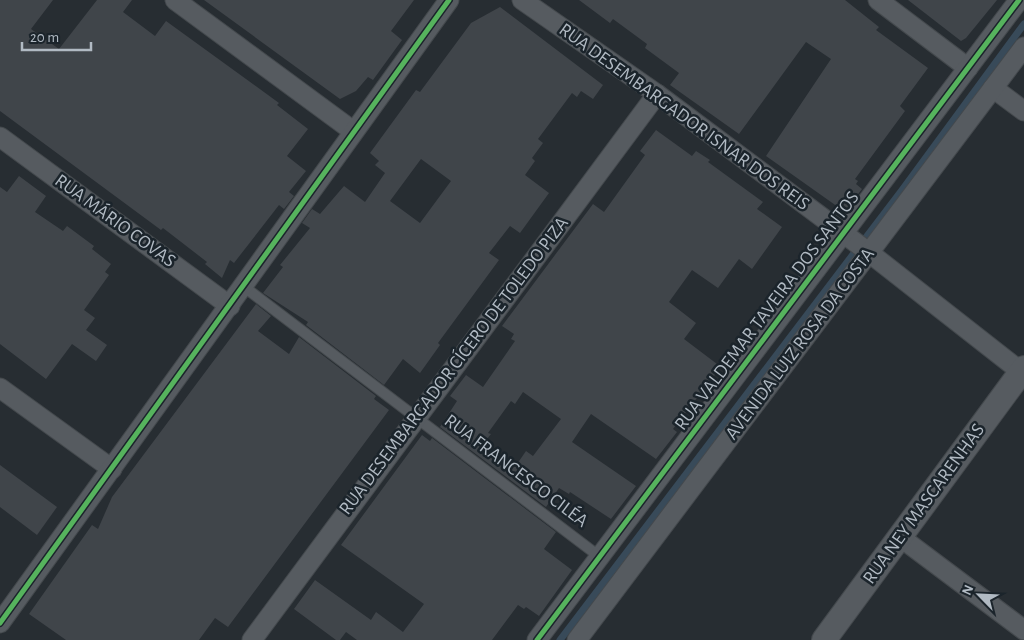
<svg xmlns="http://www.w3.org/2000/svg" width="1024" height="640" font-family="'Alegreya Sans',sans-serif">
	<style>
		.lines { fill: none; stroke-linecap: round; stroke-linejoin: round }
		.stream { stroke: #384a59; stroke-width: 7 }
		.building { fill: #40454a; fill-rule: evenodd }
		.service-casing { stroke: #44494d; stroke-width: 12 }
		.minor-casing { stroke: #44494d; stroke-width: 21 }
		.tertiary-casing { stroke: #44494d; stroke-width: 26 }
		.service { stroke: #565b60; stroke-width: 10 }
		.minor { stroke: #565b60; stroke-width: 19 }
		.tertiary { stroke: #565b60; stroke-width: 24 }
		.cycleway-casing { stroke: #1b242b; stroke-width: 8 }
		.cycleway { stroke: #56b35d; stroke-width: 5 }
		.labels { text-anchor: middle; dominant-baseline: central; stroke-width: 5; stroke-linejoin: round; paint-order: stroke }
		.street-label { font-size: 19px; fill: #b1bac3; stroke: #1b242b }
	</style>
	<rect width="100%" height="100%" fill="#272d32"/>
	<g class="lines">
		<path class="stream" d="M 560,640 L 902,190 L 1024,24"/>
	</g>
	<g class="building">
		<path d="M 0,0 L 53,0 L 31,29 L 59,49 L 97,0 L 132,0 L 123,12 L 155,36 L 166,21 L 279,103 L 277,105 L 308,129 L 287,156 L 306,171 L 289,192 L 294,196 L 284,209 L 279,205 L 234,263 L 230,260 L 222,278 L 205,264 L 207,262 L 163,228 L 161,230 L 0,111 Z"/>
		<path d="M 204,0 L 414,0 L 391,31 L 402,40 L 373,80 L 368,77 L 356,91 L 340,99 Z"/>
		<path d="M 579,0 L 845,0 L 879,27 L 876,30 L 928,68 L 900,106 L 905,111 L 855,179 L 858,181 L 856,184 L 862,189 L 846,210 L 838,207 L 766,156 L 831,59 L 806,42 L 739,134 L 670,85 L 679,73 L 645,48 L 647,44 L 613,19 L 610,23 Z"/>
		<path d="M 908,0 L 997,0 L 966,38 L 961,41 Z"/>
		<path d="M 500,7 L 603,85 L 593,99 L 581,91 L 577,97 L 572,93 L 538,139 L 543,143 L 532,158 L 535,161 L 525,175 L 549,193 L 520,233 L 510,226 L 489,253 L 499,260 L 438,343 L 440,345 L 420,373 L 403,359 L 384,385 L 306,325 L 308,322 L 263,293 L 283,267 L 280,265 L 310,228 L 302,223 L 312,209 L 320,214 L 344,186 L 365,202 L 385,173 L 375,165 L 379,161 L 370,153 L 416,90 L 420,92 L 471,23 ZM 421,159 L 451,181 L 420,223 L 390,201 Z"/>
		<path d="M 656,130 L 692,156 L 696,151 L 710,160 L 708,162 L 763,202 L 757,209 L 782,227 L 752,269 L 739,259 L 718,288 L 692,270 L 669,302 L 696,323 L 684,339 L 721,367 L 673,429 L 677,432 L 656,459 L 591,414 L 572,442 L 636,486 L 611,519 L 570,492 L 569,494 L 559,488 L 546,507 L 440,427 L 457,401 L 450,396 L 466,375 L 483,387 L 515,341 L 511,339 L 514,334 L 502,326 L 593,204 L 604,212 L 645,155 L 640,151 ZM 523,392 L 561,419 L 533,456 L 526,451 L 515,467 L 483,444 L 491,434 L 488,433 L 511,401 L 515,404 Z"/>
		<path d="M 19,176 L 46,196 L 35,212 L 63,231 L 67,226 L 94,246 L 92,249 L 111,264 L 105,272 L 109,275 L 84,310 L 95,318 L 86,330 L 107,345 L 96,361 L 72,344 L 46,379 L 0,344 L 0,187 L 7,192 Z"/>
		<path d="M 256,304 L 271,316 L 258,331 L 289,354 L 299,337 L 376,396 L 374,399 L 389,410 L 228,627 L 215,618 L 199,640 L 66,640 L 29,614 L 92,525 L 98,529 L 112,497 Z"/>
		<path d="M 422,435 L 430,441 L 432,438 L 556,532 L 544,549 L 572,570 L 539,616 L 526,607 L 524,609 L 518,605 L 492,640 L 357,640 L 346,632 L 340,640 L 336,640 L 294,609 L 315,580 L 371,620 L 376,612 L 403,632 L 424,604 L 341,545 Z"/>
		<path d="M 0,465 L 57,507 L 37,535 L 0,507 Z"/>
	</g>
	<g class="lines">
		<defs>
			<path id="service" d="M 243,286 L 600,557"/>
			<g id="minor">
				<path d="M 175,0 L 353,131"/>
				<path d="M 522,0 L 657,94 L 867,251 L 1024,374"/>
				<path d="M 878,0 L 968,68"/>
				<path d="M 993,88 L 1024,111"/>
				<path d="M 0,137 L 230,306"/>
				<path d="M 0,388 L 112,469"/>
				<path d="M 900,537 L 1024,630"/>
				<path d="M 0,623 L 449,0"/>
				<path d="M 252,640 L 657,94"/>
				<path d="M 537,640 L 1019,0"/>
				<path d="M 577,640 L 1024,47"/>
			</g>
			<path id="tertiary" d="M 824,640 L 1024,368"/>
		</defs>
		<use href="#service" class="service-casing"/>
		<use href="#minor" class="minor-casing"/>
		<use href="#tertiary" class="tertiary-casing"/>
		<use href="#service" class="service"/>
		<use href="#minor" class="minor"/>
		<use href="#tertiary" class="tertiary"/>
		<defs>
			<g id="cycleway">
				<path d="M 0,623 L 449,0"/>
				<path d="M 537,640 L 1019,0"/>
			</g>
		</defs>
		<use href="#cycleway" class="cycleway-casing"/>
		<use href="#cycleway" class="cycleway"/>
	</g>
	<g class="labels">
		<g class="street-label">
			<text transform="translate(684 117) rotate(36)">RUA DESEMBARGADOR ISNAR DOS REIS</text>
			<text transform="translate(115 221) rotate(36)">RUA MÁRIO COVAS</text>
			<text transform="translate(767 311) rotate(-53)">RUA VALDEMAR TAVEIRA DOS SANTOS</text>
			<text transform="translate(800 344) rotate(-53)">AVENIDA LUIZ ROSA DA COSTA</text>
			<text transform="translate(454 366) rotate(-53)">RUA DESEMBARGADOR CÍCERO DE TOLEDO PIZA</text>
			<text transform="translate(516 471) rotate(37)">RUA FRANCESCO CILÉA</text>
			<text transform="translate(924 504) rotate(-54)">RUA NEY MASCARENHAS</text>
		</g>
	</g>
	<g transform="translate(979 595) rotate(294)" stroke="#1b242b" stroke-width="4" paint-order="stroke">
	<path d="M0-4L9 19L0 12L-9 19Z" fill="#b1bac3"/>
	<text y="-8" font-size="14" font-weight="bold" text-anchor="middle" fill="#b1bac3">N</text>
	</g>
	<path d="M22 42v8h69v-8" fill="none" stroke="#b1bac3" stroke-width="2.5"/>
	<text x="30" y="42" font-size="15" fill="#b1bac3" stroke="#1b242b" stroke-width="4" paint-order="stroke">20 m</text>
</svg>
